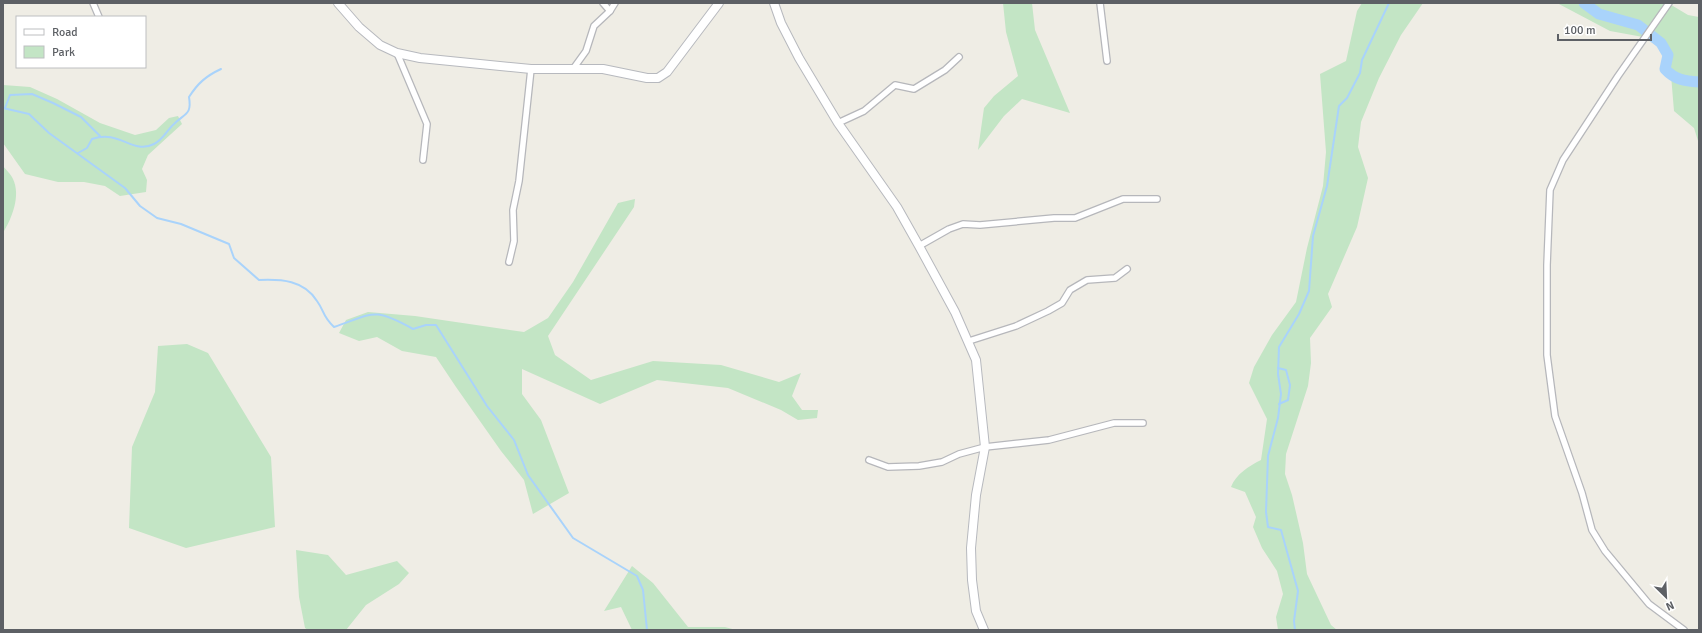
<svg xmlns="http://www.w3.org/2000/svg" width="1702" height="633" font-family="Signika,sans-serif">
	<style>
		.green { fill: #c3e5c5 }
		.lines { fill: none; stroke-linecap: round; stroke-linejoin: round }
		.stream { stroke: #a9d3fb; stroke-width: 2 }
		.river { stroke: #a9d3fb; stroke-width: 11 }
		.street-casing { stroke: #b6b7bb; stroke-width: 8 }
		.secondary-casing { stroke: #b7b9be; stroke-width: 10 }
		.street { stroke: #fff; stroke-width: 5.5 }
		.secondary { stroke: #fff; stroke-width: 8 }
	</style>
	<rect width="100%" height="100%" fill="#efede5"/>
	<g class="green">
		<path d="M 1003,3 L 1032,3 L 1035,30 L 1070,113 L 1022,99 L 1004,116 L 978,150 L 984,108 L 994,96 L 1018,76 L 1006,32 Z"/>
		<path d="M 1362,3 L 1423,3 L 1401,35 L 1379,78 L 1361,122 L 1358,147 L 1368,178 L 1357,227 L 1328,294 L 1332,307 L 1310,338 L 1311,363 L 1308,386 L 1286,454 L 1285,474 L 1292,495 L 1303,543 L 1307,574 L 1331,625 L 1337,630 L 1278,630 L 1276,617 L 1283,594 L 1277,571 L 1262,548 L 1253,527 L 1256,517 L 1245,492 L 1231,487 C 1236,474 1249,466 1261,460 L 1267,419 L 1249,383 L 1254,367 L 1272,335 L 1296,302 L 1307,248 L 1323,186 L 1326,152 L 1320,74 L 1346,61 L 1357,11 Z"/>
		<path d="M 1557,3 L 1668,3 L 1688,15 L 1699,17 L 1699,144 L 1694,128 L 1674,111 L 1670,63 L 1665,41 L 1610,31 Z"/>
		<path d="M 3,85 L 30,87 L 57,99 L 100,123 L 135,135 L 156,130 L 169,118 L 178,116 L 182,124 L 148,155 L 142,169 L 147,180 L 146,192 L 120,196 L 105,186 L 84,182 L 58,182 L 25,174 L 3,143 Z"/>
		<path d="M 3,166 C 6,170 11,174 13,179 C 21,196 12,218 3,233 Z"/>
		<path d="M 635,199 L 634,207 L 548,336 L 555,355 L 591,380 L 653,361 L 721,365 L 779,382 L 801,373 L 792,396 L 802,410 L 818,410 L 817,418 L 798,420 L 781,410 L 728,388 L 657,380 L 600,404 L 522,369 L 522,394 L 541,420 L 569,493 L 533,514 L 524,480 L 501,451 L 456,387 L 436,357 L 402,351 L 377,337 L 359,341 L 339,333 L 346,320 L 368,312 L 415,316 L 524,332 L 548,318 L 573,282 L 618,203 Z"/>
		<path d="M 187,344 L 208,353 L 271,457 L 275,527 L 186,548 L 129,528 L 132,447 L 155,392 L 158,346 Z"/>
		<path d="M 296,550 L 328,555 L 346,575 L 397,561 L 409,573 L 399,584 L 366,605 L 346,630 L 308,630 L 305,628 L 299,597 Z"/>
		<path d="M 632,566 L 653,583 L 688,627 L 725,627 L 736,630 L 632,630 L 621,607 L 604,611 Z"/>
	</g>
	<g class="lines">
		<g class="stream">
			<path d="M 3,108 L 29,114 L 49,133 L 125,188 L 140,206 L 157,218 L 181,224 L 229,244 L 234,258 L 259,280 C 281,279 304,280 317,301 C 325,312 322,316 334,327 C 375,313 373,307 413,329 L 426,325 L 436,325 L 487,406 L 514,440 L 528,475 L 573,538 L 637,576 L 643,590 L 647,630"/>
			<path d="M 5,108 L 10,95 L 32,94 L 53,103 L 81,117 L 100,136"/>
			<path d="M 78,153 L 87,148 L 92,139 C 120,129 132,155 154,144 C 163,140 167,130 174,124 C 185,113 192,115 189,97 C 198,83 206,76 221,69"/>
			<path d="M 1278,368 L 1286,370 L 1290,385 L 1288,400 L 1279,404"/>
			<path d="M 1295,630 L 1294,621 L 1298,591 L 1281,530 L 1268,527 L 1266,512 L 1268,456 L 1278,418 L 1281,394 L 1278,374 L 1279,347 L 1299,314 L 1309,291 L 1313,236 L 1327,186 L 1339,106 L 1347,98 L 1360,73 L 1362,60 L 1389,3"/>
		</g>
		<path class="river" d="M 1584,3 L 1599,14 L 1638,25 L 1661,43 L 1668,55 L 1665,69 C 1675,80 1685,81 1699,82"/>
		<defs>
			<g id="street">
				<path d="M 93,3 L 99,17"/>
				<path d="M 603,3 L 610,11"/>
				<path d="M 1100,3 L 1107,61"/>
				<path d="M 1669,3 L 1618,76 L 1563,160 L 1550,190 L 1547,265 L 1547,355 L 1555,416 L 1582,493 L 1592,530 L 1605,551 L 1649,604 L 1684,630"/>
				<path d="M 397,53 L 427,124 L 423,160"/>
				<path d="M 573,69 L 586,51 L 594,26 L 610,11 L 615,3"/>
				<path d="M 838,123 L 864,111 L 895,85 L 914,89 L 945,70 L 959,57"/>
				<path d="M 919,246 L 949,229 L 963,224 L 980,225 L 1054,218 L 1075,218 L 1123,199 L 1157,199"/>
				<path d="M 509,262 L 514,241 L 513,210 L 519,181 L 531,69"/>
				<path d="M 969,341 L 1016,326 L 1048,311 L 1062,303 L 1070,290 L 1087,280 L 1115,278 L 1127,269"/>
				<path d="M 869,460 L 888,467 L 919,466 L 942,462 L 959,454 L 985,447 L 1049,440 L 1114,423 L 1143,423"/>
			</g>
			<g id="secondary">
				<path d="M 338,3 L 359,27 L 380,45 L 397,53 L 420,58 L 531,69 L 603,69 L 647,78 L 658,78 L 667,72 L 719,3"/>
				<path d="M 774,3 L 781,23 L 799,58 L 838,123 L 897,207 L 919,246 L 955,312 L 976,360 L 985,447 L 976,495 L 971,548 L 972,580 L 976,611 L 984,630"/>
			</g>
		</defs>
		<use href="#street" class="street-casing"/>
		<use href="#secondary" class="secondary-casing"/>
		<use href="#street" class="street"/>
		<use href="#secondary" class="secondary"/>
	</g>
	<rect width="1702" height="633" fill="none" stroke="#5d6065" stroke-width="8"/>
	<rect x="16" y="16" width="130" height="52" fill="#ffffff" stroke="#bebfc1"/>
	<rect x="24" y="29" width="20" height="6" fill="#ffffff" stroke="#bebfc1"/>
	<text x="52" y="36" font-size="12" fill="#5d6065">Road</text>
	<rect x="24" y="46" width="20" height="12" fill="#c3e5c5" stroke="#bebfc1"/>
	<text x="52" y="56" font-size="12" fill="#5d6065">Park</text>
	<g transform="translate(1666 597) rotate(156)" stroke="#ffffff" stroke-width="3" paint-order="stroke">
	<path d="M0-3L7 15L0 10L-7 15Z" fill="#5d6065"/>
	<text y="-6" font-size="11" font-weight="bold" text-anchor="middle" fill="#5d6065">N</text>
	</g>
	<path d="M1558 34v6h93v-6" fill="none" stroke="#5d6065" stroke-width="2"/>
	<text x="1564" y="34" font-size="12" fill="#5d6065" stroke="#ffffff" stroke-width="3" paint-order="stroke">100 m</text>
</svg>
